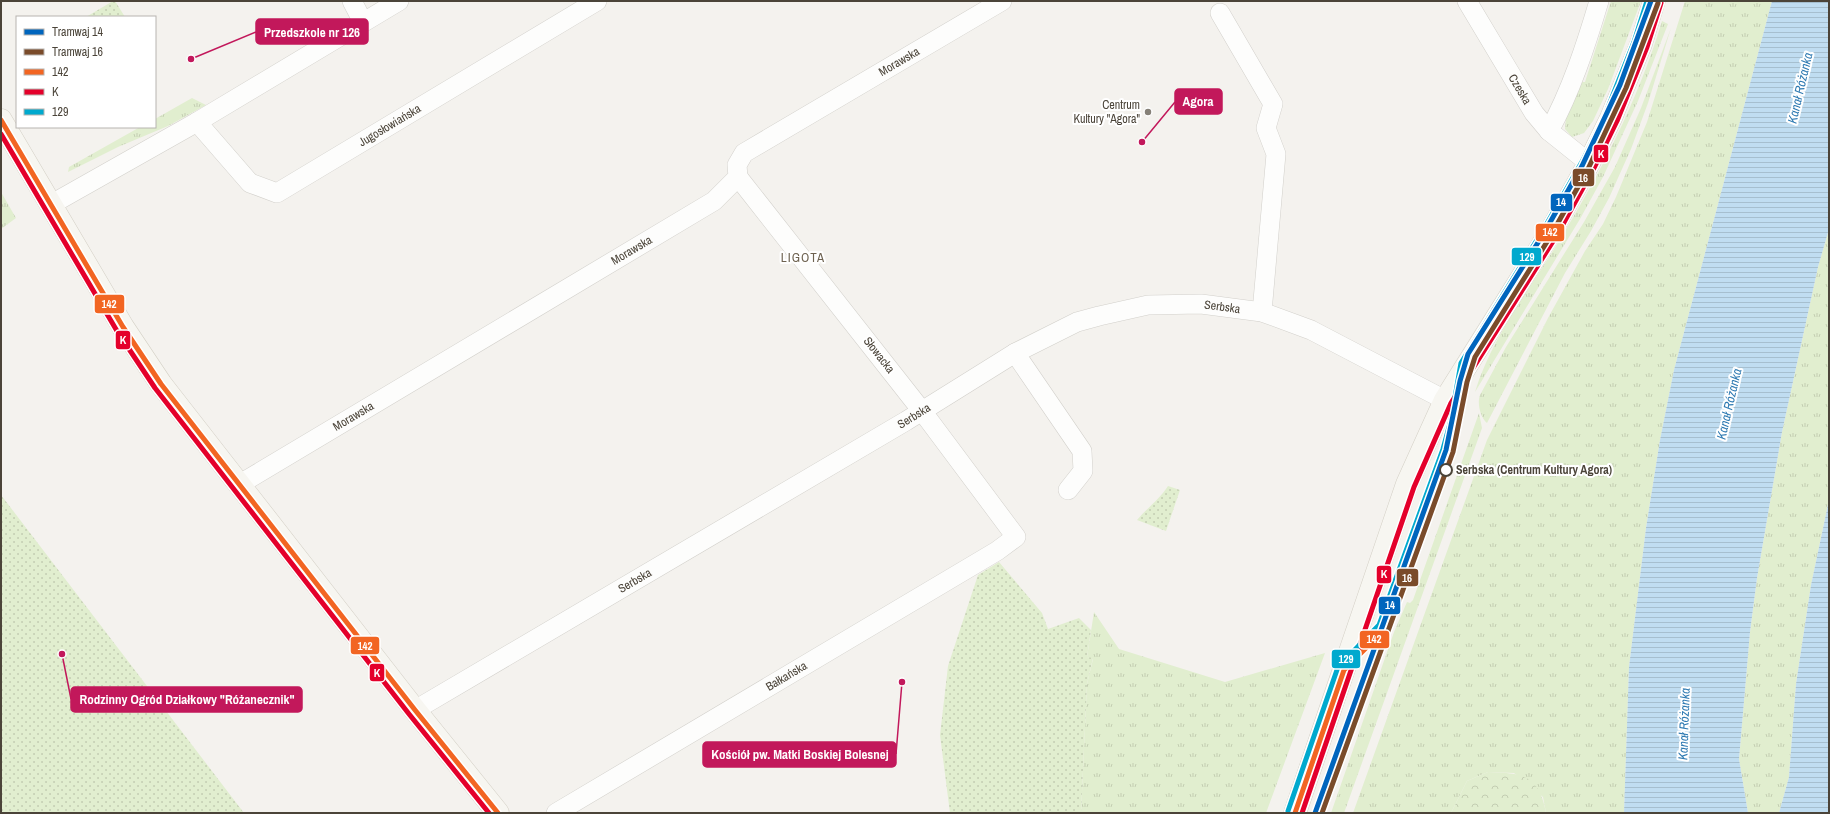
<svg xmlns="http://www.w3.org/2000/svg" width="1830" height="814" font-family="'Archivo Narrow',sans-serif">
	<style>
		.grass { fill: url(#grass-tufts) }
		.forest { fill: url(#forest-crowns) }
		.park { fill: url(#park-dots) }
		.water { fill: url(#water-rules) }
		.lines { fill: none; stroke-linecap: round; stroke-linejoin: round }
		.street-casing { stroke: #d2d0cb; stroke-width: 20 }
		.secondary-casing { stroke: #d3cfc5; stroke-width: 23 }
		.street { stroke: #fdfdfc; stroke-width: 19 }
		.secondary { stroke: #f7f6f1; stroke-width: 22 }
		.bus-1-casing { stroke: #fff; stroke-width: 8 }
		.bus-2-casing { stroke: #fff; stroke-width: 8 }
		.bus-3-casing { stroke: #fff; stroke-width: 8 }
		.bus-1 { stroke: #f26522; stroke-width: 5 }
		.bus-2 { stroke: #e4002b; stroke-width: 5 }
		.bus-3 { stroke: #00a9ce; stroke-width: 5 }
		.tram-1-casing { stroke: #fff; stroke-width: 8 }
		.tram-2-casing { stroke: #fff; stroke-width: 8 }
		.tram-1 { stroke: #0065bd; stroke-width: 5 }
		.tram-2 { stroke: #7a4b2a; stroke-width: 5 }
		.poi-dot { fill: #868178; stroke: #fff; stroke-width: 1.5 }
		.stop-dot { fill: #fff; stroke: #4b4439; stroke-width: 2 }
		.labels { text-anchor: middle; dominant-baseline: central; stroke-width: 4; stroke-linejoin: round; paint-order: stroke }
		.street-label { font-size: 12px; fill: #4b4439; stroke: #fff }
		.poi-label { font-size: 12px; fill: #4b4439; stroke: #fff; text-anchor: end }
		.stop-label { font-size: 12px; font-weight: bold; fill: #4b4439; stroke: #fff; text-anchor: start }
		.water-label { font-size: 13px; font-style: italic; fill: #2e7ab2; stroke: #fff }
		.neighbourhood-label { font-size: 13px; letter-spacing: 1px; fill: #6e6250; stroke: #fff }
		.leader { fill: none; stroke: #c2185b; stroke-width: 1.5 }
		.callout-dot { fill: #c2185b; stroke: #fff; stroke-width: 1.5 }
		.callout { fill: #c2185b; stroke: #c2185b; stroke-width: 1.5 }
		.callout-label { font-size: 13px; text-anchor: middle; font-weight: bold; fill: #fff }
		.line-badge { stroke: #fff; stroke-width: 1.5 }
		.badge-label { font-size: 11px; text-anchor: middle; font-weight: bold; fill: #fff }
	</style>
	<defs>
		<pattern id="grass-tufts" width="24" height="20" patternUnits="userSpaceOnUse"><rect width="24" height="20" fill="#e1eecf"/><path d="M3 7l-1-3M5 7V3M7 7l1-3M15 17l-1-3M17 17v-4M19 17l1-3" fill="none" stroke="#c3cdb2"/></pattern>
		<pattern id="forest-crowns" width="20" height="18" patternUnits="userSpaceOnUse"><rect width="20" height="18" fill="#e1eecf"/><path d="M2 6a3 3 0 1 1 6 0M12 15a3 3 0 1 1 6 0" fill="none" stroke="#c3cdb2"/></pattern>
		<pattern id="park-dots" width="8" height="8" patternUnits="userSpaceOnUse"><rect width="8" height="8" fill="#e1eecf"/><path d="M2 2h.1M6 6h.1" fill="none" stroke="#c3cdb2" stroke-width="1.8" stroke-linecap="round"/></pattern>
		<pattern id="water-rules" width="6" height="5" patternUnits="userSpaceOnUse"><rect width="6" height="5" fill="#c0ddf1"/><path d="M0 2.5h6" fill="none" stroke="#a6bfcf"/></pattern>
	</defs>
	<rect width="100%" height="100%" fill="#f4f2ee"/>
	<g class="grass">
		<path d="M 1611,1 L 1641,1 L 1608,89 L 1593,121 L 1584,133 L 1572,137 L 1565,129 L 1566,118 L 1581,82 L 1585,82 Z"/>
		<path d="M 1685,1 L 1772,1 L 1674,370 L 1660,440 L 1646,528 L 1629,667 L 1624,813 L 1546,813 L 1543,797 L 1514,773 L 1488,772 L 1467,781 L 1451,813 L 1353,813 L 1487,440 L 1548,318 L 1585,251 L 1603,224 L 1616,197 L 1647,122 Z"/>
		<path d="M 1662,21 L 1668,24 L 1638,101 L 1603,177 L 1580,219 L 1475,392 C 1491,339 1527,293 1556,246 C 1599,176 1638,101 1662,21 Z"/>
		<path d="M 1671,28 L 1648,103 L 1631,149 L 1609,198 L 1591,231 L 1565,273 L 1487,423 C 1480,417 1477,403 1480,395 L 1506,347 L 1584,222 L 1615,167 L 1641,108 Z"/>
		<path d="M 192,98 L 206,105 L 168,126 L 118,147 L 68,172 L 69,167 L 140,127 L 155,127 L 155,119 Z"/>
		<path d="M 1,192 L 16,218 L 1,229 Z"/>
		<path d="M 1829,229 L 1829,500 L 1811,585 L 1796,684 L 1789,777 L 1779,813 L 1748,813 L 1739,759 L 1750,632 L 1757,578 L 1782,432 L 1818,267 Z"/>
		<path d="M 1479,413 L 1482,428 L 1344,813 L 1331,813 L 1394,632 L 1407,602 L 1410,603 L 1413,600 Z"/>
		<path d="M 1094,612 L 1119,649 L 1225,682 L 1325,653 L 1266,813 L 1081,813 L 1087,684 L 1093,659 L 1087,657 Z"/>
	</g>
	<path class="forest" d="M 1488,772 C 1522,773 1539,775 1546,813 L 1451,813 L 1467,781 Z"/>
	<g class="park">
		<path d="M 113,1 L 115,1 L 125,17 L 86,17 Z"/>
		<path d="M 1168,486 L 1180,490 L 1166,531 L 1137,520 C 1147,508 1160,499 1168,486 Z"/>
		<path d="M 1,495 L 244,813 L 1,813 Z"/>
		<path d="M 999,562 L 1042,613 L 1048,629 L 1079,618 L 1091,630 L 1087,657 L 1093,658 L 1087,684 L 1081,813 L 950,813 L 940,735 L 948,666 L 978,575 Z"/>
	</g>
	<g class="water">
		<path d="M 1772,1 L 1829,1 L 1829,229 L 1818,267 L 1782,432 L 1757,578 L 1750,632 L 1739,759 L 1748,813 L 1624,813 L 1629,667 L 1646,528 L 1660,440 L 1674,370 Z"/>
		<path d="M 1829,500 L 1829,813 L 1779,813 L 1789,777 L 1796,684 L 1811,585 Z"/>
	</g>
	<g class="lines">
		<defs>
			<g id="street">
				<path d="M 352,1 L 363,22"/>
				<path id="s1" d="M 1467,1 L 1534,113 L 1549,131 L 1589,163"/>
				<path d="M 1220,13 L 1273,104 L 1266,128 L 1276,154 L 1262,312"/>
				<path id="s2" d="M 197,122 L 250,183 L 277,193 L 597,1"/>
				<path d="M 1549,131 C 1571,91 1586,45 1599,1"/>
				<path d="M 50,205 L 197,122 L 399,1"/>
				<path d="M 1015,353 L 1082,451 L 1083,471 L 1068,490"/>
				<path id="s3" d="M 240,484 L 714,201 L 738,177 L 737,165 L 744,153 L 1002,1"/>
				<path id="s4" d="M 415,710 L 906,421 L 1015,353 L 1077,322 L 1099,316 L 1148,305 L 1201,304 L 1262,312 L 1311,330 L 1445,400"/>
				<path id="s5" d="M 556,813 L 997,551 L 1016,537 L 922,411 L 738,177"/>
			</g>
			<g id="secondary">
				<path d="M 1,120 L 123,327 L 161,384 L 415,710 L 498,813"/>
				<path d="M 1295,813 L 1407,484 L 1445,400 L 1551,231 L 1589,163 L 1611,118 L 1641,44 L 1654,1"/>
			</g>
		</defs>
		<use href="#street" class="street-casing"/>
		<use href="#secondary" class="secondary-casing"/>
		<use href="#street" class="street"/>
		<use href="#secondary" class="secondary"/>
		<defs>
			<g id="bus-1">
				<path d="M 1,120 L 123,327 L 161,384 L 415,710 L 498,813"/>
				<path d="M 1295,813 L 1344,670 L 1385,629 L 1450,451 L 1458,421 L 1467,366 L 1551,231 L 1589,163 L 1611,118 L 1641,44 L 1654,1"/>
			</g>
			<g id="bus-2">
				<path d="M 1,134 L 117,331 L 155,388 L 409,714 L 489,813"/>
				<path d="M 1302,813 L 1414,487 L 1451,403 L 1557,235 L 1595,166 L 1617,121 L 1647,47 L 1661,3"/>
			</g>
			<path id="bus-3" d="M 1288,811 L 1338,667 L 1379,625 L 1443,449 L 1451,420 L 1461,363 L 1545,227 L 1583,160 L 1605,115 L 1634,42 L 1647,1"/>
		</defs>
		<use href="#bus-1" class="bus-1-casing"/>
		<use href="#bus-2" class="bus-2-casing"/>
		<use href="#bus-3" class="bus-3-casing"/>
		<use href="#bus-1" class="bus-1"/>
		<use href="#bus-2" class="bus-2"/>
		<use href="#bus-3" class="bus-3"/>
		<defs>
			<path id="tram-1" d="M 1315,813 L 1446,450 L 1460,381 L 1468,354 L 1544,233 L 1582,166 L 1620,85 L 1651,1"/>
			<path id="tram-2" d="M 1322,813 L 1453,452 L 1467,382 L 1475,357 L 1550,237 L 1588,169 L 1626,88 L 1658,3"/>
		</defs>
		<use href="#tram-1" class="tram-1-casing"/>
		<use href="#tram-2" class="tram-2-casing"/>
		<use href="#tram-1" class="tram-1"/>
		<use href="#tram-2" class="tram-2"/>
	</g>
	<circle class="poi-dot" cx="1148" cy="112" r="4"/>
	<circle class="stop-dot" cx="1446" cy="470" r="6"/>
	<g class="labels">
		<g class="street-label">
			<text stroke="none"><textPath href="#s3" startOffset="792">Morawska</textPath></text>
			<text stroke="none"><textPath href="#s1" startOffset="103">Czeska</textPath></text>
			<text stroke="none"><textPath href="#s2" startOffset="241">Jugosłowiańska</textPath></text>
			<text stroke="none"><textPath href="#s3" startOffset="456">Morawska</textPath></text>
			<text stroke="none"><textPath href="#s4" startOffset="915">Serbska</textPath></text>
			<text transform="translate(879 355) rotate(52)">Słowacka</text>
			<text stroke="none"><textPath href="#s3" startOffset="132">Morawska</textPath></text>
			<text stroke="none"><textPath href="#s4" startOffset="579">Serbska</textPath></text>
			<text stroke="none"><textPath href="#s4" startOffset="255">Serbska</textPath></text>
			<text stroke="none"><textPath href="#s5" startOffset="268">Bałkańska</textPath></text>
		</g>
		<g class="poi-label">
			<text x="1140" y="105">Centrum<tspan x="1140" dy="14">Kultury "Agora"</tspan></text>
		</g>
		<g class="stop-label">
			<text x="1456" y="470">Serbska (Centrum Kultury Agora)</text>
		</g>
		<g class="water-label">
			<text transform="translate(1800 88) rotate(-77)">Kanał Różanka</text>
			<text transform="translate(1729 404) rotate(-77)">Kanał Różanka</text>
			<text transform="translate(1684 724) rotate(-88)">Kanał Różanka</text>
		</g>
		<g class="neighbourhood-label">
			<text x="803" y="257">LIGOTA</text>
		</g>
	</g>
	<path class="leader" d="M191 59L256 32M1142 142L1175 102M62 654L71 699M902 682L896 754"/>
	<g class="callout-dot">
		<circle cx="191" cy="59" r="4"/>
		<circle cx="1142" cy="142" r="4"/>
		<circle cx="62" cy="654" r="4"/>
		<circle cx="902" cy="682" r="4"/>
	</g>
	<g class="callout">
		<rect x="256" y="19" width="112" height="25" rx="4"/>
		<rect x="1175" y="89" width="47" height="25" rx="4"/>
		<rect x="71" y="687" width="231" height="25" rx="4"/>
		<rect x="703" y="742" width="193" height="25" rx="4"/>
	</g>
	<g class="callout-label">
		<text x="312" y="37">Przedszkole nr 126</text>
		<text x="1198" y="106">Agora</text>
		<text x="187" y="704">Rodzinny Ogród Działkowy "Różanecznik"</text>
		<text x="800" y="759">Kościół pw. Matki Boskiej Bolesnej</text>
	</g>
	<g class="line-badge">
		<rect x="1593" y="144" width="16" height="19" rx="4" fill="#e4002b"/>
		<rect x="1572" y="168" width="23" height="19" rx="4" fill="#7a4b2a"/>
		<rect x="1550" y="193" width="23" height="19" rx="4" fill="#0065bd"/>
		<rect x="1535" y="223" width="30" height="19" rx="4" fill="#f26522"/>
		<rect x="1511" y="247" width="31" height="19" rx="4" fill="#00a9ce"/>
		<rect x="94" y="294" width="31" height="20" rx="4" fill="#f26522"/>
		<rect x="115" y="330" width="16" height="20" rx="4" fill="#e4002b"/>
		<rect x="1376" y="565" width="16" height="19" rx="4" fill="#e4002b"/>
		<rect x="1396" y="568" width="23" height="19" rx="4" fill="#7a4b2a"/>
		<rect x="1378" y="596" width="23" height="19" rx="4" fill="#0065bd"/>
		<rect x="1359" y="630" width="31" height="19" rx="4" fill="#f26522"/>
		<rect x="350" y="636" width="30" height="19" rx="4" fill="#f26522"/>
		<rect x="1331" y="649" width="30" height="20" rx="4" fill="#00a9ce"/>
		<rect x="369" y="663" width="16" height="19" rx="4" fill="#e4002b"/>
	</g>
	<g class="badge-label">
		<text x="1601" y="158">K</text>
		<text x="1583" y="182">16</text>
		<text x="1561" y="206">14</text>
		<text x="1550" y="236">142</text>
		<text x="1527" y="261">129</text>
		<text x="109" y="308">142</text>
		<text x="123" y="344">K</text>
		<text x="1384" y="578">K</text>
		<text x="1407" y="582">16</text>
		<text x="1390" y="609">14</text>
		<text x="1374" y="643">142</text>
		<text x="365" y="650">142</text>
		<text x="1346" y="663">129</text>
		<text x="377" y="677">K</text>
	</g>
	<rect width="1830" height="814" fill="none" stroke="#4b4439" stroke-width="4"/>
	<rect x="16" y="16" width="140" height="112" fill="#ffffff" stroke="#b7b4b0"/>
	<rect x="24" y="29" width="20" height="6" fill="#0065bd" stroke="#b7b4b0"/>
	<text x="52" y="36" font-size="12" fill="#4b4439">Tramwaj 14</text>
	<rect x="24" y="49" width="20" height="6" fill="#7a4b2a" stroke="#b7b4b0"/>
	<text x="52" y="56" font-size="12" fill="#4b4439">Tramwaj 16</text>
	<rect x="24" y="69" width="20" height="6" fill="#f26522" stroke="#b7b4b0"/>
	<text x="52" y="76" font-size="12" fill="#4b4439">142</text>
	<rect x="24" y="89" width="20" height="6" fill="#e4002b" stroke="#b7b4b0"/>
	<text x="52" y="96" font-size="12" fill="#4b4439">K</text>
	<rect x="24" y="109" width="20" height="6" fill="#00a9ce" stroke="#b7b4b0"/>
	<text x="52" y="116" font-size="12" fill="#4b4439">129</text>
</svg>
